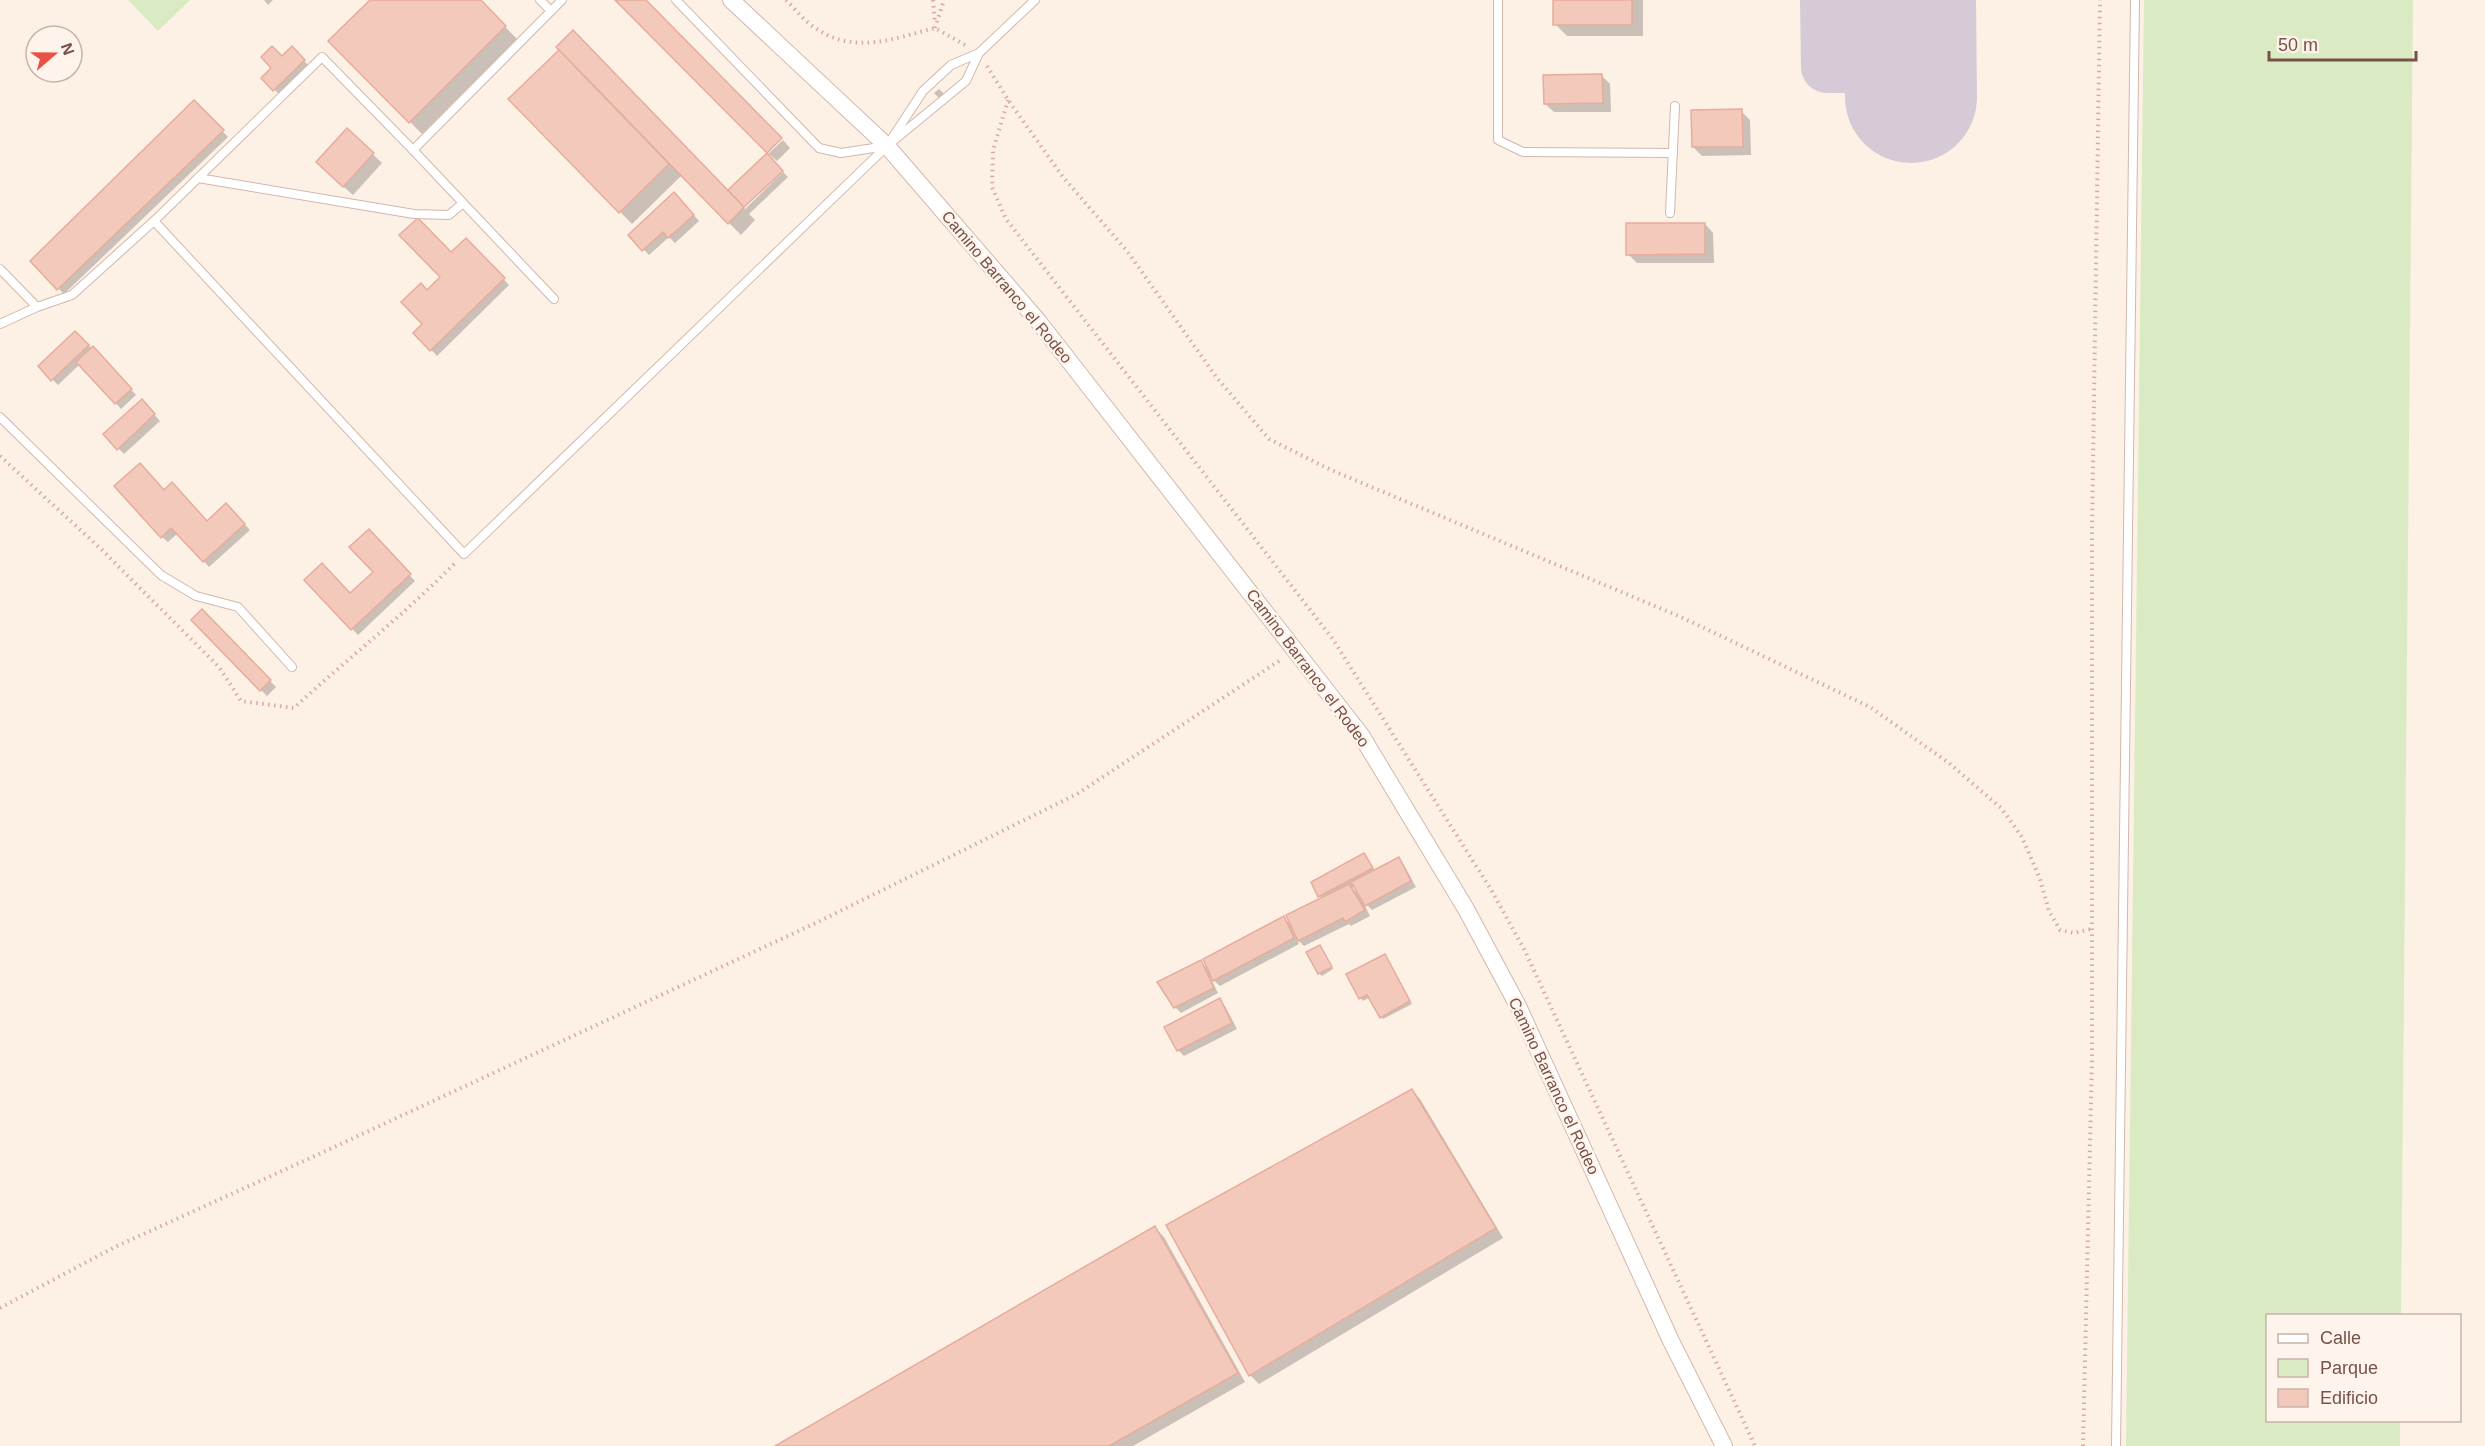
<svg xmlns="http://www.w3.org/2000/svg" width="2485" height="1446" font-family="Arial,sans-serif">
	<style>
		.green { fill: #daebc3 }
		.shadow { fill: #0003; fill-rule: evenodd }
		.lines { fill: none; stroke-linecap: round; stroke-linejoin: round }
		.taxiway { stroke: #d6cad6; stroke-width: 52 }
		.runway { stroke: #d6cad6; stroke-width: 132 }
		.building { fill: #f3c9bc; stroke: #e7ac9c; stroke-width: 1.5 }
		.lane-casing { stroke: #d1b8ad; stroke-width: 10 }
		.street-casing { stroke: #d1b8ad; stroke-width: 18 }
		.path { stroke: #d9ab9f; stroke-width: 4; stroke-dasharray: 1.5 4.5; stroke-linecap: butt }
		.lane { stroke: #fff; stroke-width: 8 }
		.street { stroke: #fff; stroke-width: 16 }
		.labels { text-anchor: middle; dominant-baseline: central; stroke-width: 5; stroke-linejoin: round; paint-order: stroke }
		.street-label { font-size: 16px; fill: #775249; stroke: #fff4ec }
	</style>
	<rect width="100%" height="100%" fill="#fdf0e5"/>
	<g class="green">
		<path d="M 128,0 L 190,0 L 158,31 Z"/>
		<path d="M 2144,0 L 2413,0 L 2401,1315 L 2268,1316 L 2268,1420 L 2400,1421 L 2400,1446 L 2126,1446 Z"/>
	</g>
	<g class="shadow">
		<path d="M 264,0 L 273,0 L 268,5 Z"/>
		<path d="M 372,0 L 479,0 L 517,39 L 422,134 L 330,41 Z"/>
		<path d="M 1555,0 L 1643,0 L 1643,36 L 1567,36 L 1555,24 Z"/>
		<path d="M 292,48 L 309,66 L 280,95 L 263,78 Z"/>
		<path d="M 561,50 L 728,192 L 783,140 L 790,148 L 777,161 L 769,154 L 767,156 L 781,170 L 743,207 L 745,209 L 783,172 L 788,177 L 749,214 L 755,220 L 741,235 L 682,175 L 632,224 L 510,99 Z"/>
		<path d="M 1601,75 L 1610,84 L 1611,112 L 1554,112 L 1545,104 Z"/>
		<path d="M 939,89 L 945,95 L 941,100 L 934,93 Z"/>
		<path d="M 194,102 L 228,137 L 64,294 L 32,261 Z"/>
		<path d="M 1741,111 L 1750,120 L 1751,155 L 1702,156 L 1693,147 Z"/>
		<path d="M 347,130 L 382,163 L 353,195 L 326,171 Z"/>
		<path d="M 680,200 L 699,221 L 675,243 L 669,237 L 649,255 L 630,235 Z"/>
		<path d="M 1705,224 L 1713,233 L 1714,263 L 1637,263 L 1628,254 Z"/>
		<path d="M 466,240 L 509,285 L 437,356 L 415,333 L 424,324 L 427,291 L 442,277 L 451,254 Z"/>
		<path d="M 75,333 L 98,354 L 136,395 L 121,409 L 80,364 L 58,385 L 40,367 Z"/>
		<path d="M 142,401 L 160,421 L 124,454 L 105,435 Z"/>
		<path d="M 164,491 L 207,523 L 226,505 L 250,530 L 209,567 L 178,533 L 168,542 L 162,537 Z"/>
		<path d="M 368,531 L 415,581 L 358,635 L 306,580 L 350,595 L 375,572 Z"/>
		<path d="M 202,611 L 276,687 L 267,696 L 193,620 Z"/>
		<path d="M 1364,855 L 1375,871 L 1399,859 L 1404,865 L 1416,887 L 1372,910 L 1362,900 L 1370,916 L 1351,926 L 1349,924 L 1304,946 L 1295,937 L 1299,944 L 1220,986 L 1210,977 L 1218,993 L 1181,1013 L 1175,1007 L 1200,962 L 1210,971 L 1284,918 L 1292,926 L 1322,899 L 1313,882 ZM 1355,886 L 1359,895 L 1352,888 Z"/>
		<path d="M 1322,949 L 1333,969 L 1322,976 L 1319,973 Z"/>
		<path d="M 1385,955 L 1412,1004 L 1383,1019 L 1370,997 L 1363,1001 L 1361,998 L 1348,975 Z"/>
		<path d="M 1219,1000 L 1225,1006 L 1237,1029 L 1184,1056 L 1178,1050 Z"/>
		<path d="M 1411,1090 L 1420,1099 L 1503,1238 L 1259,1384 L 1250,1375 Z"/>
		<path d="M 1155,1228 L 1164,1237 L 1245,1382 L 1133,1446 L 778,1446 Z"/>
	</g>
	<g class="lines">
		<g class="taxiway">
			<path d="M 1826,0 L 1827,67 L 1879,67"/>
			<path d="M 1878,0 L 1879,90"/>
		</g>
		<path class="runway" d="M 1910,0 L 1911,97"/>
	</g>
	<g class="building">
		<path d="M 370,0 L 481,0 L 506,26 L 409,123 L 328,41 Z"/>
		<path d="M 615,0 L 646,0 L 782,138 L 767,153 Z"/>
		<rect x="1553" y="0" width="79" height="25"/>
		<path d="M 573,30 L 744,207 L 728,224 L 556,47 Z"/>
		<path d="M 272,46 L 282,56 L 292,46 L 305,60 L 273,91 L 261,78 L 271,68 L 261,57 Z"/>
		<path d="M 559,50 L 669,164 L 619,213 L 508,99 Z"/>
		<path d="M 1602,74 L 1603,103 L 1544,104 L 1543,75 Z"/>
		<path d="M 194,100 L 224,130 L 57,290 L 30,261 Z"/>
		<path d="M 1742,109 L 1743,147 L 1692,147 L 1691,110 Z"/>
		<path d="M 347,128 L 374,153 L 343,187 L 316,162 Z"/>
		<path d="M 767,153 L 783,171 L 744,207 L 728,190 Z"/>
		<path d="M 674,192 L 694,215 L 668,238 L 663,232 L 642,251 L 628,235 Z"/>
		<path d="M 418,218 L 451,252 L 466,238 L 505,278 L 430,351 L 413,333 L 422,324 L 401,302 L 421,283 L 427,290 L 440,277 L 399,235 Z"/>
		<path d="M 1626,223 L 1705,223 L 1705,254 L 1626,255 Z"/>
		<path d="M 75,331 L 89,345 L 51,381 L 38,366 Z"/>
		<path d="M 93,346 L 132,389 L 115,404 L 76,362 Z"/>
		<path d="M 142,399 L 155,414 L 117,450 L 103,434 Z"/>
		<path d="M 140,463 L 164,490 L 172,482 L 207,521 L 226,503 L 245,524 L 203,562 L 171,528 L 161,538 L 114,486 Z"/>
		<path d="M 369,529 L 411,574 L 351,630 L 304,580 L 322,563 L 350,593 L 373,572 L 349,547 Z"/>
		<path d="M 202,609 L 271,680 L 260,691 L 191,620 Z"/>
		<path d="M 1364,853 L 1373,868 L 1318,897 L 1311,882 Z"/>
		<path d="M 1399,857 L 1411,881 L 1365,906 L 1351,882 Z"/>
		<path d="M 1349,884 L 1365,910 L 1345,922 L 1343,918 L 1298,941 L 1286,915 Z"/>
		<path d="M 1284,916 L 1294,938 L 1213,981 L 1203,959 Z"/>
		<path d="M 1320,945 L 1332,967 L 1318,974 L 1306,952 Z"/>
		<path d="M 1385,954 L 1410,1001 L 1380,1018 L 1367,995 L 1359,999 L 1346,974 Z"/>
		<path d="M 1201,960 L 1214,988 L 1174,1008 L 1157,982 Z"/>
		<path d="M 1220,998 L 1232,1023 L 1177,1051 L 1164,1027 Z"/>
		<path d="M 1412,1089 L 1496,1228 L 1249,1376 L 1166,1225 Z"/>
		<path d="M 1155,1226 L 1238,1373 L 1109,1446 L 775,1446 Z"/>
	</g>
	<g class="lines">
		<defs>
			<g id="lane">
				<path d="M 540,0 L 551,11"/>
				<path d="M 676,0 L 819,148 L 841,153 L 887,146 L 923,91 L 951,65 L 979,53 L 1035,0"/>
				<path d="M 1498,0 L 1498,140 L 1523,152 L 1673,153"/>
				<path d="M 413,150 L 554,299"/>
				<path d="M 198,178 L 414,214 L 449,215 L 463,203"/>
				<path d="M 1670,213 L 1675,106"/>
				<path d="M 154,221 L 464,554 L 887,146 L 966,81 L 979,53"/>
				<path d="M 0,269 L 37,307"/>
				<path d="M 0,324 L 37,307 L 72,295 L 154,221 L 322,57 L 413,150 L 562,0"/>
				<path d="M 0,417 L 161,575 L 196,596 L 238,607 L 292,667"/>
				<path d="M 2116,1446 L 2135,0"/>
			</g>
			<path id="street" d="M 731,0 L 887,146 L 1038,321 L 1361,735 L 1466,909 L 1518,1006 L 1671,1341 L 1724,1446"/>
		</defs>
		<use href="#lane" class="lane-casing"/>
		<use href="#street" class="street-casing"/>
		<g class="path">
			<path d="M 786,0 C 795,9 805,22 817,29 C 855,55 895,38 935,28 L 965,45"/>
			<path d="M 933,0 L 935,24"/>
			<path d="M 935,28 L 944,0"/>
			<path d="M 987,66 L 1008,100 L 1063,177 L 1127,251 L 1217,378 L 1269,439 L 1331,470 L 1681,617 L 1870,707 L 1949,763 L 2001,808 L 2022,837 L 2040,879 L 2049,911 L 2060,930 L 2074,933 L 2091,929"/>
			<path d="M 1008,100 L 993,150 L 992,187 L 1006,219 L 1332,638 L 1490,888 L 1524,949 L 1755,1446"/>
			<path d="M 0,456 L 101,549 L 219,667 L 241,701 L 294,708 C 347,659 404,615 455,563"/>
			<path d="M 0,1308 L 115,1247 L 317,1155 L 818,922 L 1077,794 L 1282,659"/>
			<path d="M 2083,1446 L 2092,1058 L 2092,532 L 2100,0"/>
		</g>
		<use href="#lane" class="lane"/>
		<use href="#street" class="street"/>
	</g>
	<g class="labels">
		<g class="street-label">
			<text transform="translate(1007 287) rotate(50)">Camino Barranco el Rodeo</text>
			<text transform="translate(1308 668) rotate(53)">Camino Barranco el Rodeo</text>
			<text transform="translate(1554 1086) rotate(65)">Camino Barranco el Rodeo</text>
		</g>
	</g>
	<rect x="2266" y="1314" width="195" height="108" fill="#fff4ec" stroke="#c9b3ab" stroke-width="1.5"/>
	<rect x="2278" y="1334" width="30" height="9" fill="#ffffff" stroke="#c9b3ab" stroke-width="1.5"/>
	<text x="2320" y="1344" font-size="18" fill="#775249">Calle</text>
	<rect x="2278" y="1359" width="30" height="18" fill="#daebc3" stroke="#c9b3ab" stroke-width="1.5"/>
	<text x="2320" y="1374" font-size="18" fill="#775249">Parque</text>
	<rect x="2278" y="1389" width="30" height="18" fill="#f3c9bc" stroke="#c9b3ab" stroke-width="1.5"/>
	<text x="2320" y="1404" font-size="18" fill="#775249">Edificio</text>
	<g transform="translate(54 54) rotate(70)"><circle r="28" fill="#fff4ec" stroke="#c9b3ab" stroke-width="1.5"/>
	<path d="M0-4.5L10 22L0 15L-10 22Z" fill="#eb5047"/>
	<text y="-9" font-size="16" font-weight="bold" text-anchor="middle" fill="#775249">N</text>
	</g>
	<path d="M2269 51v9h147v-9" fill="none" stroke="#775249" stroke-width="3"/>
	<text x="2278" y="51" font-size="18" fill="#775249" stroke="#fff4ec" stroke-width="4.5" paint-order="stroke">50 m</text>
</svg>
